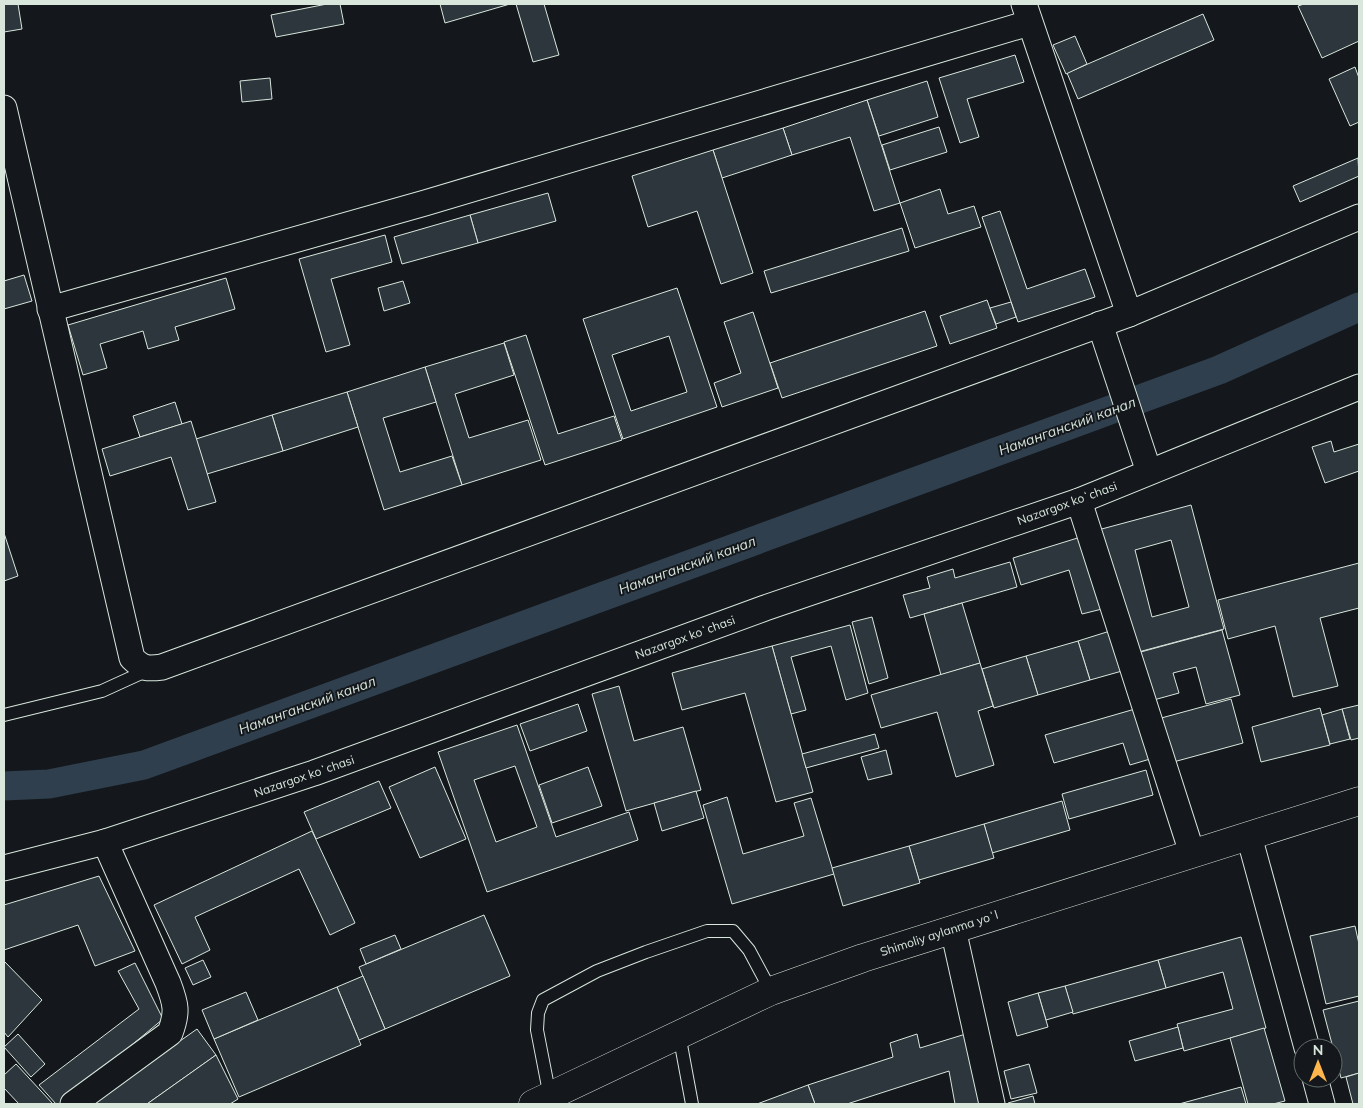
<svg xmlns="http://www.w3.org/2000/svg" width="1363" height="1108" font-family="Mulish,sans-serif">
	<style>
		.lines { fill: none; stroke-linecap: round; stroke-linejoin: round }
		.canal { stroke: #2f3f4d; stroke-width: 29 }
		.building { fill: #2c363c; stroke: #d8e6dc; fill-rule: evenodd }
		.lane-casing { stroke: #d8e6dc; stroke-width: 14 }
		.street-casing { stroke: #d8e6dc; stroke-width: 27 }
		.primary-casing { stroke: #d8e6dc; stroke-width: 29 }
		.lane { stroke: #14181c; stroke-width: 12 }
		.street { stroke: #14181c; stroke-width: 25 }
		.primary { stroke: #14181c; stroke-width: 28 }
		.labels { text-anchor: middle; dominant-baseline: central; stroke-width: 4; stroke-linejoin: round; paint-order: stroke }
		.street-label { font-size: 12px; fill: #d8e6dc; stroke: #14181c }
		.water-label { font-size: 14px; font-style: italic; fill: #d8e6dc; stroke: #14181c }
	</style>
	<rect width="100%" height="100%" fill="#14181c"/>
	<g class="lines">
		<path class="canal" d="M 4,786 L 49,784 L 144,765 L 1219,370 L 1359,307"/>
	</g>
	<g class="building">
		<path d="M 4,4 L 18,4 L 22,29 L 4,32 Z"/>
		<path d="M 327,4 L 340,4 L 344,24 L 276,37 L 271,15 Z"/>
		<path d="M 440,4 L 510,4 L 445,23 Z"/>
		<path d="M 516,4 L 544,4 L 559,55 L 533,62 Z"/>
		<path d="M 1304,4 L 1359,4 L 1359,41 L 1322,58 L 1298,6 Z"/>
		<path d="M 1203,14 L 1214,40 L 1078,99 L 1067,73 Z"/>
		<path d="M 1075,36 L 1087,64 L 1066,74 L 1053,45 Z"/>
		<path d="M 1015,55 L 1024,82 L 967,99 L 979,137 L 960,143 L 939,78 Z"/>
		<path d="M 1355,67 L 1359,78 L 1359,122 L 1350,126 L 1329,79 Z"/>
		<path d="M 270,78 L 272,99 L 242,102 L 240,81 Z"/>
		<path d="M 927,81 L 938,117 L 879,136 L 867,100 Z"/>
		<path d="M 867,100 L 900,203 L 874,211 L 850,137 L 792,155 L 783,128 Z"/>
		<path d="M 939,127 L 947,152 L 890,170 L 882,145 Z"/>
		<path d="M 783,128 L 792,155 L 722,178 L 713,150 Z"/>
		<path d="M 713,150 L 753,273 L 721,284 L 697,211 L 648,227 L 632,176 Z"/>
		<path d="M 1358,158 L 1359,176 L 1300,202 L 1293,186 Z"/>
		<path d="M 940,189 L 948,214 L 974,206 L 981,227 L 915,248 L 900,203 Z"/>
		<path d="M 548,193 L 556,221 L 478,243 L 470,215 Z"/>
		<path d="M 1000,211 L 1027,289 L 1085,269 L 1095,297 L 1018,322 L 982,217 Z"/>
		<path d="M 470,215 L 478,243 L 402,264 L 394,237 Z"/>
		<path d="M 902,228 L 909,251 L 771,293 L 764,271 Z"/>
		<path d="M 385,235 L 392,262 L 331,279 L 350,345 L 326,352 L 299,259 Z"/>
		<path d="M 24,275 L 32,301 L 4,309 L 4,281 Z"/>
		<path d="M 226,278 L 235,309 L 175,327 L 179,340 L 148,349 L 143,331 L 100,344 L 107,368 L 83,375 L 68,325 Z"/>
		<path d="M 403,281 L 410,303 L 384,311 L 378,288 Z"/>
		<path d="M 677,288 L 717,407 L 623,439 L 583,319 ZM 669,336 L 687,392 L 631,411 L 612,355 Z"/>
		<path d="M 987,300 L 997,328 L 950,344 L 940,316 Z"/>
		<path d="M 1011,302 L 1016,317 L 996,324 L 990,308 Z"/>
		<path d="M 925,311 L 937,346 L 782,398 L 770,363 Z"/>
		<path d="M 753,312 L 778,388 L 722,407 L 714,383 L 741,373 L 724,322 Z"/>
		<path d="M 526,335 L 558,434 L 614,416 L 622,440 L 545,465 L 504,342 Z"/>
		<path d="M 504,343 L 514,375 L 455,394 L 469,438 L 528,420 L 541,460 L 462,485 L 425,367 Z"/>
		<path d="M 425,367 L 436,402 L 383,418 L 400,472 L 452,456 L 462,485 L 384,510 L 347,392 Z"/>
		<path d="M 347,392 L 358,427 L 283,451 L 272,415 Z"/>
		<path d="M 175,402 L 182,424 L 140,437 L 133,416 Z"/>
		<path d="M 272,415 L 283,451 L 207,474 L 196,439 Z"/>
		<path d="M 191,421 L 216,502 L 188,510 L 171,457 L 110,476 L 102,449 Z"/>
		<path d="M 1331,441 L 1334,452 L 1359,444 L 1359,471 L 1325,483 L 1312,447 Z"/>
		<path d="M 1191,505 L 1224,629 L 1131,654 L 1098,530 ZM 1171,540 L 1189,607 L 1152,617 L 1135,550 Z"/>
		<path d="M 4,533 L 18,576 L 4,581 Z"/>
		<path d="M 1084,536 L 1106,608 L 1082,614 L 1069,570 L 1021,585 L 1013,558 Z"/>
		<path d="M 1010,562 L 1017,587 L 910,618 L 903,595 L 930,588 L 927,577 L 953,569 L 955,578 Z"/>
		<path d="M 1359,563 L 1359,608 L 1320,618 L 1338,686 L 1293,697 L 1275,626 L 1228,639 L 1218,600 Z"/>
		<path d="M 962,603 L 980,663 L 941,675 L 924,614 Z"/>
		<path d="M 872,617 L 888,678 L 869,684 L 852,622 Z"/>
		<path d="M 850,625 L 868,693 L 846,700 L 831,646 L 791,657 L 806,710 L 791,714 L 772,646 Z"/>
		<path d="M 1222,630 L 1240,695 L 1206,704 L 1196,667 L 1173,673 L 1179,693 L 1150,701 L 1137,653 Z"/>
		<path d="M 1110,631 L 1122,671 L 1090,680 L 1078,641 Z"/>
		<path d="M 1078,641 L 1090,680 L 1038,695 L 1026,656 Z"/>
		<path d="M 772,646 L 813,792 L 776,802 L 745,693 L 682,710 L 672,673 Z"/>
		<path d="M 1026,656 L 1038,695 L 994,708 L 982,669 Z"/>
		<path d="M 980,663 L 993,706 L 978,711 L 994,765 L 956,777 L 937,712 L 881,728 L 871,695 Z"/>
		<path d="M 619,686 L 634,741 L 683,727 L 701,790 L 626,811 L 592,694 Z"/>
		<path d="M 1231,699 L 1243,743 L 1166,764 L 1154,720 Z"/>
		<path d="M 578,704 L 587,731 L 530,751 L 520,724 Z"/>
		<path d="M 1359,705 L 1359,738 L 1351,740 L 1342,709 Z"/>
		<path d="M 1320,708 L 1330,745 L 1261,762 L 1252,727 Z"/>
		<path d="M 1135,709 L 1150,759 L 1130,765 L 1123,743 L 1054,763 L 1045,735 Z"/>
		<path d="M 1342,709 L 1350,739 L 1330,744 L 1322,715 Z"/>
		<path d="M 517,725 L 556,837 L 629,812 L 638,840 L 487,892 L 438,752 ZM 515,766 L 537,827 L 496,842 L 474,780 Z"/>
		<path d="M 875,734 L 879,748 L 806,768 L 802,754 Z"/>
		<path d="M 886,750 L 892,774 L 868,780 L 861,757 Z"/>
		<path d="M 435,767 L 466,839 L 420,858 L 389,787 Z"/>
		<path d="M 588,767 L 602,806 L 552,823 L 539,785 Z"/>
		<path d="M 1146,770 L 1153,795 L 1069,819 L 1062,794 Z"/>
		<path d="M 379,781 L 391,808 L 316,839 L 304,812 Z"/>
		<path d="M 696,791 L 704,818 L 662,831 L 654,803 Z"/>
		<path d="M 727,797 L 743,854 L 804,836 L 794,803 L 811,798 L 834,874 L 732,904 L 703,805 Z"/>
		<path d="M 1062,801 L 1070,830 L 992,853 L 984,824 Z"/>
		<path d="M 984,824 L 994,858 L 919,880 L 909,846 Z"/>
		<path d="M 312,831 L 355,923 L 330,935 L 299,869 L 195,917 L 210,950 L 182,964 L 154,905 Z"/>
		<path d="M 909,846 L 920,883 L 843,906 L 832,868 Z"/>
		<path d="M 99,876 L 135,951 L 95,966 L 78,925 L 4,950 L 4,905 Z"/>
		<path d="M 484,915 L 510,976 L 385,1029 L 359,967 Z"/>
		<path d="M 1355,926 L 1359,944 L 1359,996 L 1326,1004 L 1310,936 Z"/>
		<path d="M 395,935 L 401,949 L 366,964 L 360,949 Z"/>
		<path d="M 1241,937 L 1266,1028 L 1184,1051 L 1177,1024 L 1233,1009 L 1223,972 L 1166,988 L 1158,960 Z"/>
		<path d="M 203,960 L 211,977 L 193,985 L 185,968 Z"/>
		<path d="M 1158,960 L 1166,988 L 1073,1014 L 1065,986 Z"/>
		<path d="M 4,961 L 42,1000 L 8,1037 L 4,1032 Z"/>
		<path d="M 135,963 L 163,1019 L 61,1104 L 56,1104 L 39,1085 L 139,1009 L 118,971 Z"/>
		<path d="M 363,976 L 385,1029 L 359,1040 L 337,987 Z"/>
		<path d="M 1065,986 L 1073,1012 L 1046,1020 L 1038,993 Z"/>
		<path d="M 337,987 L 361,1045 L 239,1097 L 214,1039 Z"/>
		<path d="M 246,992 L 258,1020 L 214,1039 L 202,1010 Z"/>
		<path d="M 1038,993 L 1048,1027 L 1017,1036 L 1008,1002 Z"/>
		<path d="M 1359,1001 L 1359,1073 L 1341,1078 L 1323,1010 Z"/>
		<path d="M 1178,1027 L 1183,1048 L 1135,1061 L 1129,1041 Z"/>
		<path d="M 1264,1028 L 1285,1101 L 1273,1104 L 1248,1104 L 1230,1038 Z"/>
		<path d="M 197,1029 L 216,1055 L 147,1104 L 91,1104 Z"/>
		<path d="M 969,1033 L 983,1104 L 955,1104 L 949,1071 L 847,1104 L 815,1104 L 808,1085 L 893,1057 L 890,1043 L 917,1034 L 920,1048 Z"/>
		<path d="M 18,1034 L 45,1064 L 31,1077 L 4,1047 Z"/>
		<path d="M 216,1055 L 238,1099 L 230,1104 L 147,1104 Z"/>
		<path d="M 16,1064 L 53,1104 L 19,1104 L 4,1088 L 4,1075 Z"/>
		<path d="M 1029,1064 L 1037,1093 L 1011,1099 L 1004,1071 Z"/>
		<path d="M 1359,1073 L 1359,1104 L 1353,1104 L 1346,1077 Z"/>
		<path d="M 808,1085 L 815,1104 L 757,1104 Z"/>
		<path d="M 1241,1087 L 1246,1104 L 1179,1104 Z"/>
		<path d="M 1033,1096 L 1035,1104 L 1009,1104 L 1008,1103 Z"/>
	</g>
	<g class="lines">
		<defs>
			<g id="lane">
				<path d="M 4,715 L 102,691 L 148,670"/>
				<path d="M 679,1034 L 692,1104"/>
				<path d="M 550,1097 L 537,1030 L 538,1013 L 543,1000 L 597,971 L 646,952 L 707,931 L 733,931 L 749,950 L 771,991"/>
			</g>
			<g id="street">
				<path d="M 1024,4 L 1129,314 L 1359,217"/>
				<path d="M 4,108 L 132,658 C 143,669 147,669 162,667 L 1129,314"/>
				<path d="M 50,309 L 425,203 L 1029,23"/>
				<path d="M 1100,324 L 1149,472"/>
				<path d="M 1079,501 L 1192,853"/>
				<path d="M 1249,836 L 1307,1048"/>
				<path d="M 4,868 L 105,842 L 314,773 L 765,608 L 1079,501 L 1359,387"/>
				<path d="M 953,929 L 992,1104"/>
				<path d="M 1315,1078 L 1322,1104"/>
				<path d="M 73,1104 L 170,1033 C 178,1012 176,1004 168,983 L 105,842"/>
			</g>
			<path id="primary" d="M 533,1104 L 771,991 L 863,958 L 1359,801"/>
		</defs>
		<use href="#lane" class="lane-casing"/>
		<use href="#street" class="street-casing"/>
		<use href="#primary" class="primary-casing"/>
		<use href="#lane" class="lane"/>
		<use href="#street" class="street"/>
		<use href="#primary" class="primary"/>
	</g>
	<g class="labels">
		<g class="street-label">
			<text transform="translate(1067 503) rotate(-20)">Nazargox koʻchasi</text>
			<text transform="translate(685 637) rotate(-20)">Nazargox koʻchasi</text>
			<text transform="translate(304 776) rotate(-19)">Nazargox koʻchasi</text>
			<text transform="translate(939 933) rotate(-18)">Shimoliy aylanma yoʻl</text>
		</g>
		<g class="water-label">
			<text transform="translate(1067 426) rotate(-20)">Наманганский канал</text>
			<text transform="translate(687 565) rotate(-20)">Наманганский канал</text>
			<text transform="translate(307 705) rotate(-20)">Наманганский канал</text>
		</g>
	</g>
	<rect width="1363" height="1108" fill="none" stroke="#d8e6dc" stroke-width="10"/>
	<g transform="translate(1318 1063)"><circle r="24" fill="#14181c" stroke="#626a69"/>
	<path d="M0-4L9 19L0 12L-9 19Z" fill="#ffb74d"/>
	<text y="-8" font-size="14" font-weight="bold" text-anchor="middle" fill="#d8e6dc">N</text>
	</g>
</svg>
